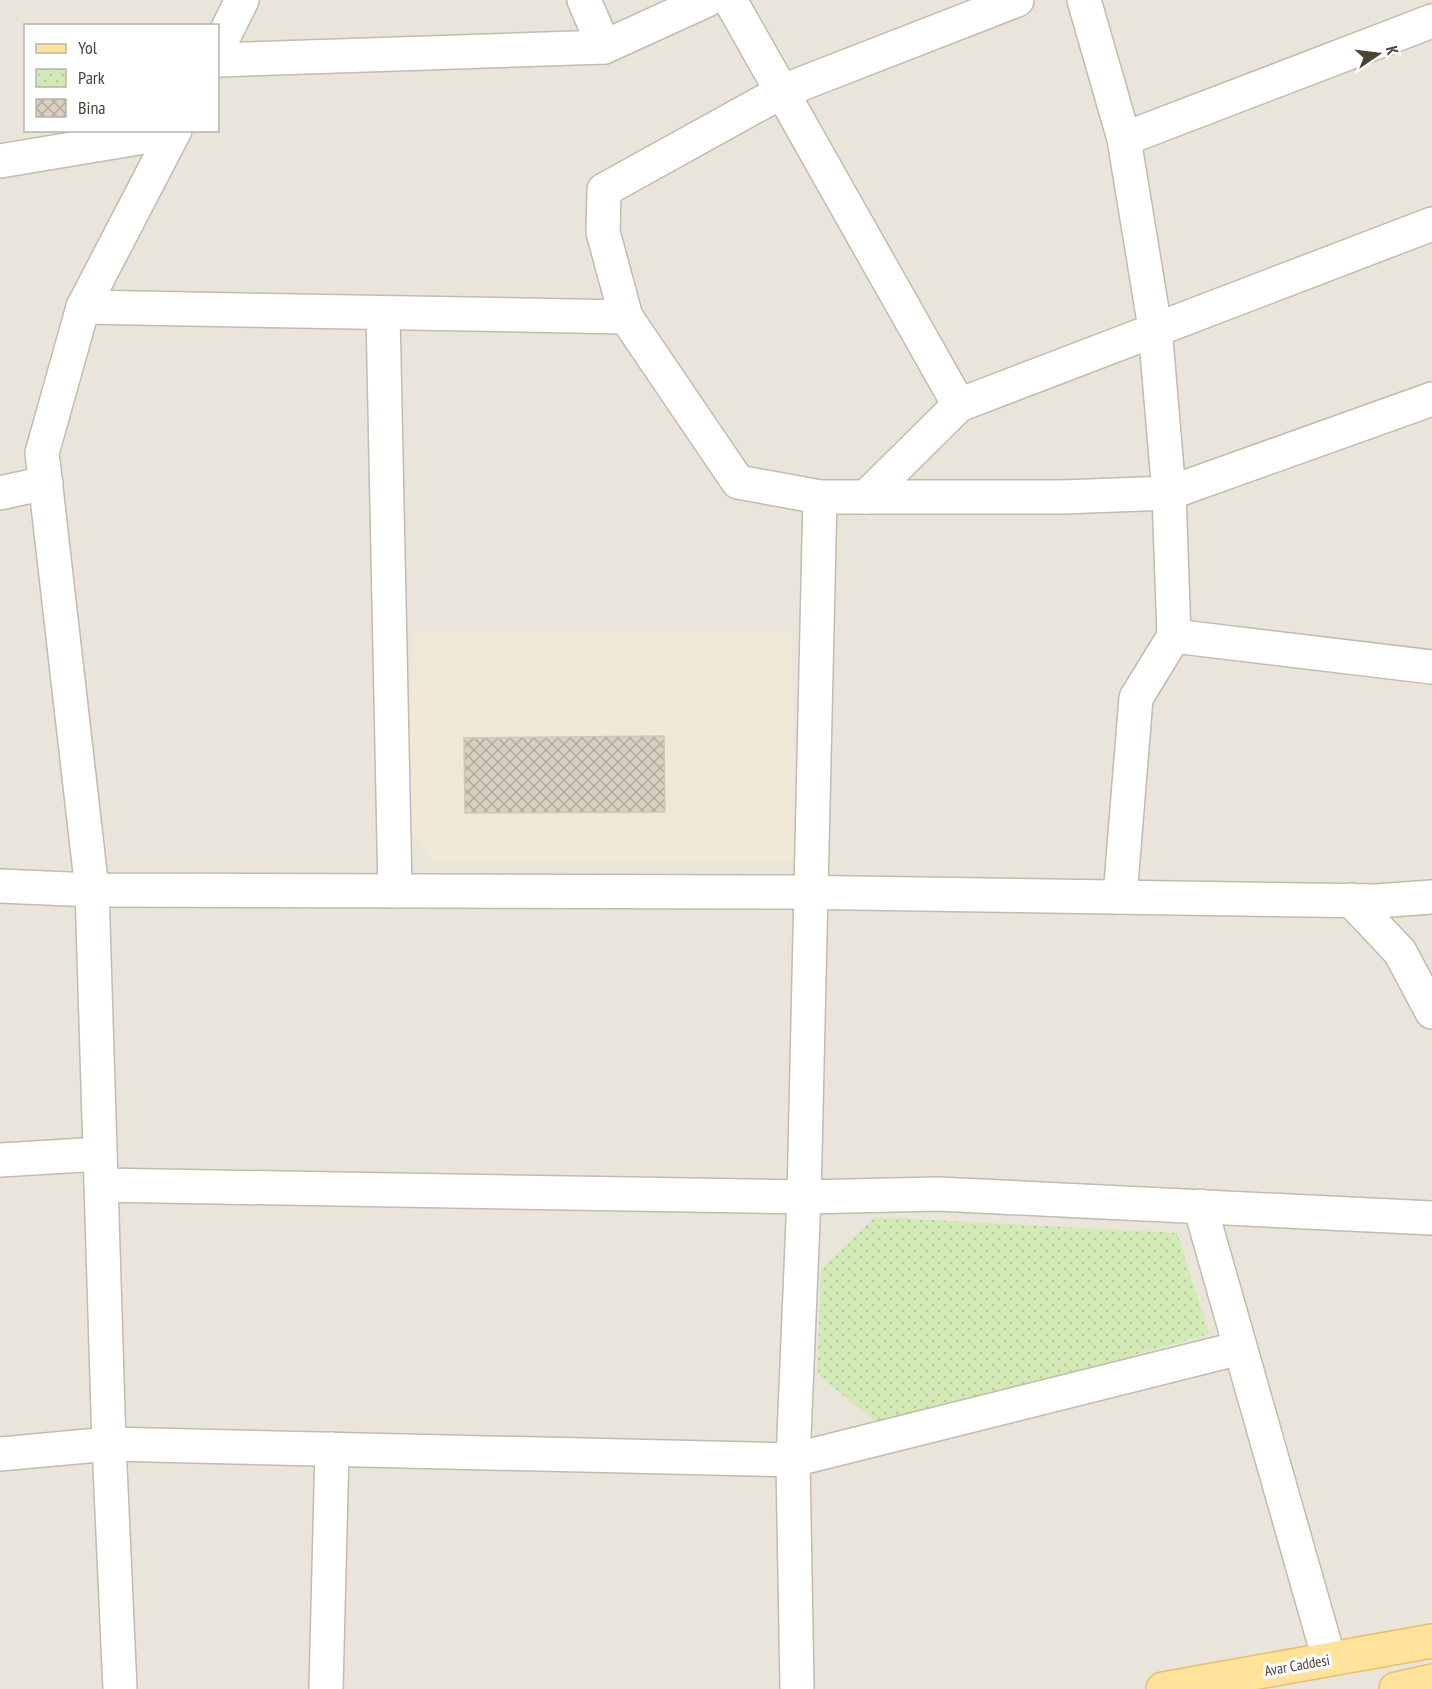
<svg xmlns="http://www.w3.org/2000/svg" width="1432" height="1689" font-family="'PT Sans Narrow',sans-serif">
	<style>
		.residential { fill: #eae5da; fill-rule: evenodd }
		.education { fill: #efe8d6 }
		.park { fill: url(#park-dots) }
		.building { fill: url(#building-cross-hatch); stroke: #d3c7b4; stroke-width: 1.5 }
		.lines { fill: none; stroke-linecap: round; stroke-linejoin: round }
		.minor-casing { stroke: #c2bbae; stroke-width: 36 }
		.major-casing { stroke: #e6c16a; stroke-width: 36 }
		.minor { stroke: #fff; stroke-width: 33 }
		.major { stroke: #ffe39c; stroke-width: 33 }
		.labels { text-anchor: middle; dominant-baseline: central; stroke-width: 6; stroke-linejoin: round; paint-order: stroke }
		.street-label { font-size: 15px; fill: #4b4439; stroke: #fff }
	</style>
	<defs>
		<pattern id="park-dots" width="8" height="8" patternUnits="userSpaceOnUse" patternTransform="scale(1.5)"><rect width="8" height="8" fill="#d2eab5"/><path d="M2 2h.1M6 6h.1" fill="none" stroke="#b6ca9c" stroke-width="1.8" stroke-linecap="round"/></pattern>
		<pattern id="building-cross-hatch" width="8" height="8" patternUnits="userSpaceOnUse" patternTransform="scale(1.5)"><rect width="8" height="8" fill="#d8cfc1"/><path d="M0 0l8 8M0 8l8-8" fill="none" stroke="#b1aa9e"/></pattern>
	</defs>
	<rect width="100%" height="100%" fill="#f6f3ec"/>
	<path class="residential" d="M 0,0 L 1432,0 L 1432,1689 L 0,1689 ZM 26,26 L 218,26 L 218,130 L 26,130 Z"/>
	<path class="education" d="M 412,631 L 791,633 L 798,861 L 434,862 L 408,827 Z"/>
	<path class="park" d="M 875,1217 L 1177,1233 L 1209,1334 L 881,1426 L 817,1374 L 821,1269 Z"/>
	<path class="building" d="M 664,736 L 665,812 L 465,813 L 464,738 Z"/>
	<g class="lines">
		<defs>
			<g id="minor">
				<path d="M 584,0 L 604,47"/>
				<path d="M 730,0 L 959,405"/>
				<path d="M 1017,0 L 783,91 L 604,190 L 603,232 L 626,317 L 738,482 L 820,497 L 1062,497 L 1169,493 L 1432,399"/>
				<path d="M 1084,0 L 1124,139 L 1155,328 L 1169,493 L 1174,636 L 1136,698 L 1120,897"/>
				<path d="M 218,48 L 242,0"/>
				<path d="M 218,60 L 604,47 L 707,0"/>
				<path d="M 1124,139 L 1432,21"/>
				<path d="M 0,161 L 174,132"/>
				<path d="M 83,307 L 626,317"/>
				<path d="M 383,313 L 395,891"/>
				<path d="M 0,493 L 46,483"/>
				<path d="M 866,497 L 959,405 L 1432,224"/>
				<path d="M 1174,636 L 1432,667"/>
				<path d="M 0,886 L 92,890 L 788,892 L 1376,901 L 1432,897"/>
				<path d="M 1351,900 L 1400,952 L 1432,1012"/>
				<path d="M 0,1160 L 100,1154"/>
				<path d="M 101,1185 L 804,1197 L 938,1194 L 1432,1218"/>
				<path d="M 1200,1206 L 1329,1659"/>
				<path d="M 0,1454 L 109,1444 L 793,1460 L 1240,1348"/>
				<path d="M 120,1689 L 109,1444 L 92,890 L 42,453 L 83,307 L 175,130"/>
				<path d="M 326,1689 L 332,1449"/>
				<path d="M 797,1689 L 793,1460 L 804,1197 L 820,497"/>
			</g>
			<g id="major">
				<path d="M 1163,1689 L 1432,1641"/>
				<path d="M 1396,1689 L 1432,1681"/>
			</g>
		</defs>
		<use href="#minor" class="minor-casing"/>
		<use href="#major" class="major-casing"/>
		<use href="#minor" class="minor"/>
		<use href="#major" class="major"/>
	</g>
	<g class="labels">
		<g class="street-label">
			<text transform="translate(1297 1665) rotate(-10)">Avar Caddesi</text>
		</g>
	</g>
	<rect x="24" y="24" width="195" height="108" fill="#ffffff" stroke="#b7b4b0" stroke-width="1.5"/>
	<rect x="36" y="44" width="30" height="9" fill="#ffe39c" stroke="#b7b4b0" stroke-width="1.5"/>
	<text x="78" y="54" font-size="18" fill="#4b4439">Yol</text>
	<rect x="36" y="69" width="30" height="18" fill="url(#park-dots)" stroke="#b7b4b0" stroke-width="1.5"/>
	<text x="78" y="84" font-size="18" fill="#4b4439">Park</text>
	<rect x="36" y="99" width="30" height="18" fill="url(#building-cross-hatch)" stroke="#b7b4b0" stroke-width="1.5"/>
	<text x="78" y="114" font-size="18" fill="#4b4439">Bina</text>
	<g transform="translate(1378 54) rotate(76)" stroke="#ffffff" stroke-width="4.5" paint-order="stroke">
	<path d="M0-4.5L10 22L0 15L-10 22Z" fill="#4b4439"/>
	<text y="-9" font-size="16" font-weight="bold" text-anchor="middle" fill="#4b4439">K</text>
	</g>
</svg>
